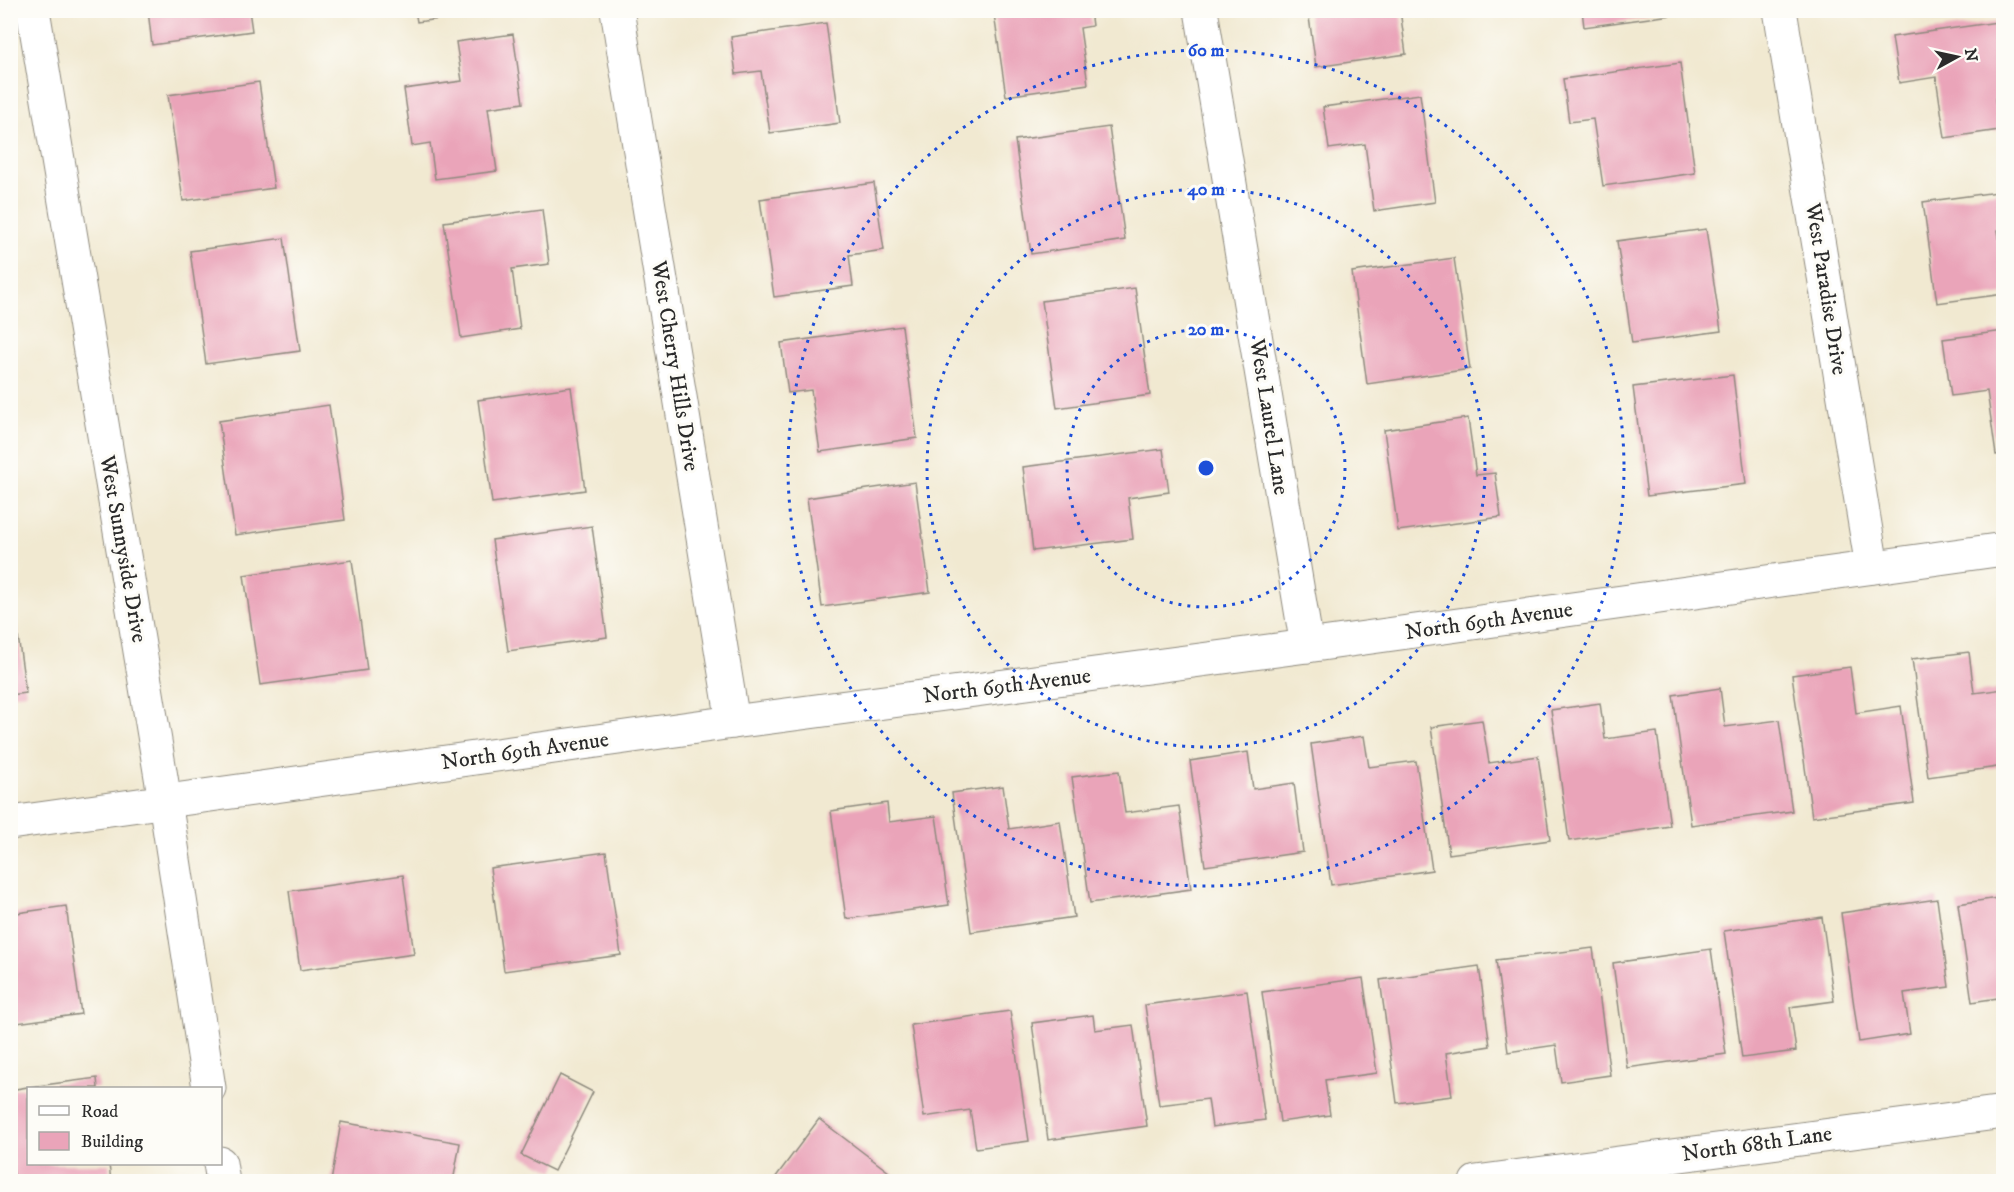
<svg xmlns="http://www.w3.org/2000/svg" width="2014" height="1192" font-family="'IM FELL DW Pica',serif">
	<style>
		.building { fill: #eaa4b9 }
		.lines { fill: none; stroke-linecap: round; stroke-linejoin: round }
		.street-casing { stroke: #8e8a7e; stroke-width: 35 }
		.street { stroke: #fff; stroke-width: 33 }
		.ring { fill: none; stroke: #1d4ed8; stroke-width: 3; stroke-dasharray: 3 6 }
		.labels { text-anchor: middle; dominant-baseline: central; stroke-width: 6; stroke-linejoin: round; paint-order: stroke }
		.street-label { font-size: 22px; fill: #2b2b2b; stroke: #fdfcf7 }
		.centre { fill: #1d4ed8; stroke: #fdfcf7; stroke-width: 3 }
		.ring-label { font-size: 18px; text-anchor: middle; font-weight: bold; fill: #1d4ed8; stroke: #fdfcf7; stroke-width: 6; stroke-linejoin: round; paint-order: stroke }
	</style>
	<rect width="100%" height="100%" fill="#fdfcf7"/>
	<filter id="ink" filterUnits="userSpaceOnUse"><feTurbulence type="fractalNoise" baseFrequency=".0167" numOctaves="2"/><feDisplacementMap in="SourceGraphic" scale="12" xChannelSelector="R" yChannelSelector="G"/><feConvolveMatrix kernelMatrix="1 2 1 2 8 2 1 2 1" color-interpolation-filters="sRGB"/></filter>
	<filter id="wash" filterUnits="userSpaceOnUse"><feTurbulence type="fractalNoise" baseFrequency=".008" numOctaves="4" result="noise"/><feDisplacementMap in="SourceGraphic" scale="24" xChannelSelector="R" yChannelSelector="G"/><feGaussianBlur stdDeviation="1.35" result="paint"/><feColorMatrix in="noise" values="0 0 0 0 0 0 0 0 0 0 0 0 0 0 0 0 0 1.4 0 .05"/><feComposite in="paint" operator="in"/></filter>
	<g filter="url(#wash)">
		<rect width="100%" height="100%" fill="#f1e9d1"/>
		<g id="blocks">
			<g class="building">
				<path d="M 148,10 L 249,10 L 252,31 L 152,45 Z"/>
				<path d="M 415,10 L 495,10 L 495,12 L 417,22 Z"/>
				<path d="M 1021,10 L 1090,10 L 1092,26 L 1080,28 L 1088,84 L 1006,96 L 994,14 Z"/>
				<path d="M 1308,10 L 1400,10 L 1406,54 L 1316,67 Z"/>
				<path d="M 1582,10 L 1671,10 L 1671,15 L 1584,27 Z"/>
				<path d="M 2004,21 L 2004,98 L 1995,99 L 1999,130 L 1945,138 L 1936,77 L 1899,83 L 1892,37 Z"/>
				<path d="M 826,23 L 840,123 L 770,133 L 761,71 L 736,74 L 731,37 Z"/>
				<path d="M 513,34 L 523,103 L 488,108 L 497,171 L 435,179 L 430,143 L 412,146 L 404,89 L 462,81 L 456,42 Z"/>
				<path d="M 1680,63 L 1695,173 L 1603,186 L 1593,119 L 1569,122 L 1563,79 Z"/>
				<path d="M 259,82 L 274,188 L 183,201 L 168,95 Z"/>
				<path d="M 1420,94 L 1435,202 L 1374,211 L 1365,144 L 1329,149 L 1323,107 Z"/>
				<path d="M 1109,127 L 1125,240 L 1031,254 L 1015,140 Z"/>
				<path d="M 874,183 L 884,250 L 849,255 L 853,286 L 774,297 L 760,199 Z"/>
				<path d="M 2004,191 L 2004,229 L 1998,230 L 2004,272 L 2004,294 L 1937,303 L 1923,202 Z"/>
				<path d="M 542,209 L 549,264 L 512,269 L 520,329 L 461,338 L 444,222 Z"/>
				<path d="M 1706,229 L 1721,331 L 1632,343 L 1617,241 Z"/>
				<path d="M 284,238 L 300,351 L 206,364 L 190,251 Z"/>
				<path d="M 1454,258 L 1470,369 L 1367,384 L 1352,272 Z"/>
				<path d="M 1135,288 L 1150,395 L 1057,408 L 1042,301 Z"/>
				<path d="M 902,326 L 917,438 L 820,452 L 811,390 L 788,393 L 781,343 Z"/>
				<path d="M 2004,331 L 2004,454 L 1996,455 L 1987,391 L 1951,396 L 1943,339 Z"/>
				<path d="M 1733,375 L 1746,484 L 1647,496 L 1633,387 Z"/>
				<path d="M 571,387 L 585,490 L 492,503 L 478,400 Z"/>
				<path d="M 329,405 L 345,520 L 235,535 L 219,421 Z"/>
				<path d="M 1468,418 L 1476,475 L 1495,473 L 1501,517 L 1398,531 L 1384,430 Z"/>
				<path d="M 1163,449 L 1169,492 L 1128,498 L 1133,539 L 1033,551 L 1023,467 Z"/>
				<path d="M 915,482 L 930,592 L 822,607 L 807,498 Z"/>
				<path d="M 592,526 L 607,637 L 508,651 L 492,540 Z"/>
				<path d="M 352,560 L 367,670 L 260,685 L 244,575 Z"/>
				<path d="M 14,607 L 26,693 L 10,695 L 10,608 Z"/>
				<path d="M 1969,652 L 1974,693 L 2004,689 L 2004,766 L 1928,777 L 1912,659 Z"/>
				<path d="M 1850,667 L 1856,713 L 1901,706 L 1914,803 L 1812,817 L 1792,675 Z"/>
				<path d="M 1720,688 L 1725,727 L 1779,720 L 1792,811 L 1691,825 L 1673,695 Z"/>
				<path d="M 1600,703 L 1605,739 L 1657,732 L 1670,826 L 1569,841 L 1551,710 Z"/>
				<path d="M 1482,720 L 1489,763 L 1538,756 L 1550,840 L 1449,854 L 1431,727 Z"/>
				<path d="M 1364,736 L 1369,767 L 1416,761 L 1432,870 L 1331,885 L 1311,744 Z"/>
				<path d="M 1248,752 L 1253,789 L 1294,783 L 1303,852 L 1205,866 L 1190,761 Z"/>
				<path d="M 1119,771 L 1125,813 L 1179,806 L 1191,889 L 1090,903 L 1072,777 Z"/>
				<path d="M 1003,786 L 1009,829 L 1060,821 L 1074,917 L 971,932 L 952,793 Z"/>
				<path d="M 887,803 L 889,822 L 936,816 L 949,905 L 846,919 L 831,811 Z"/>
				<path d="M 606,852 L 621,955 L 504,971 L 490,868 Z"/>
				<path d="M 403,875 L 414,954 L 300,970 L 289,891 Z"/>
				<path d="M 2004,897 L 2004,997 L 1972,1002 L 1958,904 Z"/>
				<path d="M 1937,899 L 1949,987 L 1904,993 L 1910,1034 L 1859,1042 L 1841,913 Z"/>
				<path d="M 66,906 L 81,1014 L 10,1024 L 10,914 Z"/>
				<path d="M 1822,917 L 1834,1001 L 1790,1007 L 1796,1051 L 1742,1058 L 1724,931 Z"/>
				<path d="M 1593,948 L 1610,1075 L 1561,1082 L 1556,1045 L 1508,1052 L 1496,960 Z"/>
				<path d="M 1711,949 L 1726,1054 L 1627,1068 L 1613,963 Z"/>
				<path d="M 1479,966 L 1490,1046 L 1446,1053 L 1452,1096 L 1397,1103 L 1380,980 Z"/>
				<path d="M 1363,978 L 1377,1073 L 1325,1080 L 1330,1115 L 1280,1122 L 1262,992 Z"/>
				<path d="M 1247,991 L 1265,1120 L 1212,1127 L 1208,1099 L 1159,1105 L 1145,1005 Z"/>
				<path d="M 1010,1011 L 1029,1141 L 976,1148 L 970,1110 L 924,1117 L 911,1025 Z"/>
				<path d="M 1093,1015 L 1095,1030 L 1133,1025 L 1147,1126 L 1048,1140 L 1032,1023 Z"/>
				<path d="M 560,1075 L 593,1092 L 554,1171 L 521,1155 Z"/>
				<path d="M 97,1078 L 98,1088 L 29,1088 L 29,1087 Z"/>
				<path d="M 28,1087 L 28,1164 L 109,1164 L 111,1182 L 15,1182 L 10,1146 L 10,1090 Z"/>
				<path d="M 819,1119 L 902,1182 L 772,1182 Z"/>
				<path d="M 341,1122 L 460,1143 L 453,1182 L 331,1182 Z"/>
			</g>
		</g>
	</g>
	<g filter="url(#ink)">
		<use href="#blocks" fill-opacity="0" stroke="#8e8a7e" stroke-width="1.5"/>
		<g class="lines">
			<defs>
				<g id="street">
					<path d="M 33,10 L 165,801 L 209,1088"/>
					<path d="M 617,10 L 733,722"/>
					<path d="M 1201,10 L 1307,646"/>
					<path d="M 1780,10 L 1872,567"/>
					<path d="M 10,823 L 733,722 L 1307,646 L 2004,549"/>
					<path d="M 220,1163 L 223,1182"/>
					<path d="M 1476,1182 L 2004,1112"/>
				</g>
			</defs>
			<use href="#street" class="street-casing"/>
			<use href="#street" class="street"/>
		</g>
	</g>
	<g class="ring">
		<circle cx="1206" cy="468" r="139"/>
		<circle cx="1206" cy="468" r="279"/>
		<circle cx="1206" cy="468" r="418"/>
	</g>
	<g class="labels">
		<g class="street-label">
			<text transform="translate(1826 289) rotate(81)">West Paradise Drive</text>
			<text transform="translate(675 366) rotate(81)">West Cherry Hills Drive</text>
			<text transform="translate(1269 417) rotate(81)">West Laurel Lane</text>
			<text transform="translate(123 549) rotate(80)">West Sunnyside Drive</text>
			<text transform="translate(1489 621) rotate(-8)">North 69th Avenue</text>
			<text transform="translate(1007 686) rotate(-7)">North 69th Avenue</text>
			<text transform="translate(525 751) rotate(-8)">North 69th Avenue</text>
			<text transform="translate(1757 1144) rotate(-8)">North 68th Lane</text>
		</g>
	</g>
	<circle cx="1206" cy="468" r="9" class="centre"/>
	<g class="ring-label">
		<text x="1206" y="56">60 m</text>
		<text x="1206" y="195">40 m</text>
		<text x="1206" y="335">20 m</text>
	</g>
	<rect width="2014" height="1192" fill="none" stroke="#fdfcf7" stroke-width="36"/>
	<rect x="27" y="1087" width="195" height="78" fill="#fdfcf7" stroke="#a9a8a5" stroke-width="1.5"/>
	<rect x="39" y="1106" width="30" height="9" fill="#ffffff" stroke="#a9a8a5" stroke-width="1.5"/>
	<text x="81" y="1117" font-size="18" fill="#2b2b2b">Road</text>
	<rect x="39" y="1132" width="30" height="18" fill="#eaa4b9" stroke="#a9a8a5" stroke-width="1.5"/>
	<text x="81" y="1147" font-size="18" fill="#2b2b2b">Building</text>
	<g transform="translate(1957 57) rotate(82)" stroke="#fdfcf7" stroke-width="4.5" paint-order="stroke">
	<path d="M0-4.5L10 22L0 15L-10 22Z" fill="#2b2b2b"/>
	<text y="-9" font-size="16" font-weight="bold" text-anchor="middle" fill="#2b2b2b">N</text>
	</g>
</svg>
